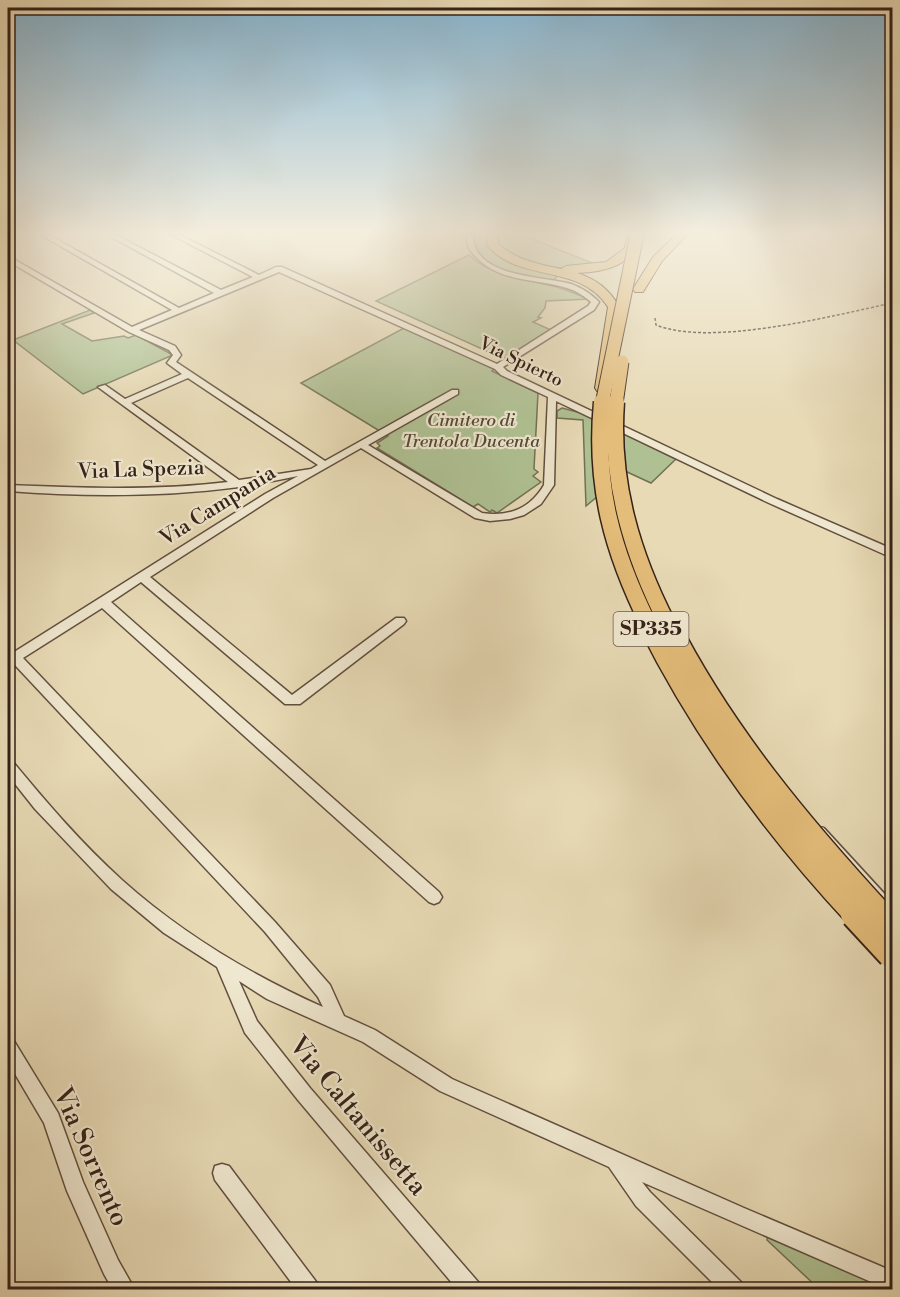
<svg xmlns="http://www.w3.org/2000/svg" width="900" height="1297" font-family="'Libre Bodoni',serif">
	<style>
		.green { fill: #afc193; stroke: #727156; stroke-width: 1.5 }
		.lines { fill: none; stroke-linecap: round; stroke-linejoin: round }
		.service-casing { stroke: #624f3f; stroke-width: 10 }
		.minor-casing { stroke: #624f3f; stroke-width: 3 }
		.trunk-casing { stroke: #352118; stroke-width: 2 }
		.path { stroke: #352118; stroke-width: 1.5; stroke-dasharray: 3 2; stroke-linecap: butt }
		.service { stroke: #efe7cf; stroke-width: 7 }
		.minor { fill: #efe7cf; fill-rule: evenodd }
		.trunk { fill: #e4bd7a; fill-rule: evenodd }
		.trunk-bridge-far3-casing { stroke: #352118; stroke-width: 15; stroke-linecap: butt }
		.trunk-bridge-far2-casing { stroke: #352118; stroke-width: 19; stroke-linecap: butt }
		.trunk-bridge-far1-casing { stroke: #352118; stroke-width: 25; stroke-linecap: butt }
		.trunk-bridge-casing { stroke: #352118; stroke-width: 32; stroke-linecap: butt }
		.trunk-bridge-far3 { stroke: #e4bd7a; stroke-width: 13 }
		.trunk-bridge-far2 { stroke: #e4bd7a; stroke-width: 16 }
		.trunk-bridge-far1 { stroke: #e4bd7a; stroke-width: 22 }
		.trunk-bridge { stroke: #e4bd7a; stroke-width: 28 }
		.labels { text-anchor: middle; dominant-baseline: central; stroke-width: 4.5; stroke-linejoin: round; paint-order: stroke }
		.far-street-label { font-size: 18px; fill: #352118; stroke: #efe7cf }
		.far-park-label { font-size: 18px; font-style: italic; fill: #544937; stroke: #efe7cf }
		.shield { fill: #efe7cf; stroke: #6d5c4f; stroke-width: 1.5 }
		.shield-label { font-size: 20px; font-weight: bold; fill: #352118 }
		.street-label { font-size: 21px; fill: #352118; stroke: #efe7cf }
		.near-street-label { font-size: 26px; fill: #352118; stroke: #efe7cf }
	</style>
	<rect width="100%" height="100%" fill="#e7dab5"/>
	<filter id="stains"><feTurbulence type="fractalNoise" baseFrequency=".00333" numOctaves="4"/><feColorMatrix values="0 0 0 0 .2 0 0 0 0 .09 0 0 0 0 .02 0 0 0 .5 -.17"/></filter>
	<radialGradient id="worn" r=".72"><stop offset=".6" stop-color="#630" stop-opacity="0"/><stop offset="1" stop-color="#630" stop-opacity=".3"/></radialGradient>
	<g class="green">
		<path d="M 473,235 L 488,235 L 487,245 C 504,268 533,270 559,274 L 552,282 L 503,270 L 484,260 L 472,244 Z"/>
		<path d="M 498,235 L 522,235 L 597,265 C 563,270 544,269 513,255 C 504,250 496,247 498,235 Z"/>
		<path d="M 469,255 C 495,279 527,278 560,288 C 570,291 580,296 590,299 L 546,301 L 545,308 L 538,317 L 541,318 L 533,322 L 551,330 L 504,359 L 376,301 Z"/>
		<path d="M 90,310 L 94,313 L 62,324 L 92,341 L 124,336 L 128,338 L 136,335 L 173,355 L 83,394 L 13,340 Z"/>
		<path d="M 404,328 L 495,368 L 492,371 L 538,393 L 534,469 L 538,472 L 533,476 L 541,482 L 497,513 L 492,510 L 490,512 L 478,504 L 473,507 L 377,448 L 380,446 L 377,443 L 388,436 L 301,383 Z"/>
		<path d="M 562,408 L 581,413 L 676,459 L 651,483 L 627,472 L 586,506 L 583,420 L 557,418 L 557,411 Z"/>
		<path d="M 768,1234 L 892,1289 L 819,1289 L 767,1240 Z"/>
	</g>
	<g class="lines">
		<defs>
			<path id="service" d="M 822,831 L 890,905"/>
			<g id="minor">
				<path d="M 41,235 L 49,235 L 179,308 L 214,293 L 108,235 L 116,235 L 221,290 L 253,277 L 172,235 L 180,235 L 259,275 L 276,267 L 282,267 L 497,364 L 588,306 L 591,302 C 584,296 577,291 567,288 C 535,278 500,283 475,256 C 469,250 466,244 467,235 L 473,235 C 473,278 543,276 571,284 C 582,288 591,294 599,302 L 594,310 L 503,367 L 507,371 L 777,499 L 892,549 L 892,557 L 888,556 L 769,503 L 556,401 L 554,485 L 541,504 L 524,515 L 510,519 L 490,521 L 475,518 L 361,448 L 273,498 L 150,577 L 292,695 L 396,618 L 404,618 L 406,621 L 404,624 L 300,704 L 285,704 L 141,582 L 111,602 L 439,892 L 442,897 L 439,902 L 434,904 L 429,902 L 102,608 L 23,658 L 275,922 L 330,985 L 344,1016 L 375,1030 L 452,1079 L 744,1208 L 892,1271 L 892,1290 L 885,1288 L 642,1182 L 650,1192 L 742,1283 L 745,1290 L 720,1290 L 636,1206 L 609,1167 L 440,1091 L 363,1042 L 267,999 L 239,981 L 257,1021 L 310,1088 L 479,1283 L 482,1290 L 458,1290 L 298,1100 L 245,1033 L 217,967 L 164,933 L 111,889 L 35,809 L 8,775 L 8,760 L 13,762 C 47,803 82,844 122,880 C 180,932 251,975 323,1007 L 318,997 L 265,932 L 14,664 L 8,666 L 8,656 L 11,654 L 265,494 L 298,476 C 278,480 258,484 239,487 C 163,497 84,497 8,491 L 8,485 C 81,488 155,491 228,482 L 98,387 L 105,385 L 125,399 L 182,374 L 167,363 L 173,355 L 169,350 L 129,332 L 8,261 L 8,256 L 132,327 L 172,310 ZM 279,272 L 495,369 L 501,375 L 548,397 L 544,485 C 530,509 508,517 482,513 L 368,445 L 458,394 L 458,390 L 452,390 L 325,461 L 176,362 L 181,355 L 175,346 L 139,330 ZM 188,378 L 318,465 L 311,469 L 239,480 L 131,403 Z"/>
				<path d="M 8,1038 L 14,1041 L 58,1113 L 83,1182 L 118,1260 L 135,1290 L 113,1290 L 104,1274 L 67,1191 L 44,1123 L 8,1062 Z"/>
				<path d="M 222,1164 L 229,1166 L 317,1283 L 320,1290 L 297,1290 L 215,1180 L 213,1173 L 215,1166 Z"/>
			</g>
			<g id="trunk">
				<path d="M 487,235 L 497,235 L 498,244 C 517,260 537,264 561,269 L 566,266 L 606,262 L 625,248 L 628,235 L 638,235 C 635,266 604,272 577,273 C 598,280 608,289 620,307 L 607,391 L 597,391 L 595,388 L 608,307 C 579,262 520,284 487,245 Z"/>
				<path d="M 676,235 L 687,235 L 662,261 L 643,292 L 635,292 L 633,289 L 653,257 Z"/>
			</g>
		</defs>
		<use href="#service" class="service-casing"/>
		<use href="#minor" class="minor-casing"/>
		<use href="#trunk" class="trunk-casing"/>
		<path class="path" d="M 655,318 L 656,325 C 711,347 832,316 892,303"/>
		<use href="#service" class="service"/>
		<use href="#minor" class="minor"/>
		<use href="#trunk" class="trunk"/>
		<defs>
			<g id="trunk-bridge-far3">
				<path d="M 602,404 L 637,235"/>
				<path d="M 616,404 L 622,362"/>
			</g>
			<g id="trunk-bridge-far2">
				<path d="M 602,402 C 594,485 612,551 649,625"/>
				<path d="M 616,402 C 610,482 632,555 668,625"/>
			</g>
			<g id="trunk-bridge-far1">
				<path d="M 649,623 C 703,731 774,828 856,916"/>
				<path d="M 667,623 C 722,732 802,827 884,916"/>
			</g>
			<g id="trunk-bridge">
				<path d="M 855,914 L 892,954"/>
				<path d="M 883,914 L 892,924"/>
			</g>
		</defs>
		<use href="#trunk-bridge-far3" class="trunk-bridge-far3-casing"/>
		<use href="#trunk-bridge-far2" class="trunk-bridge-far2-casing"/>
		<use href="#trunk-bridge-far1" class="trunk-bridge-far1-casing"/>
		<use href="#trunk-bridge" class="trunk-bridge-casing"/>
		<use href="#trunk-bridge-far3" class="trunk-bridge-far3"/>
		<use href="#trunk-bridge-far2" class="trunk-bridge-far2"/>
		<use href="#trunk-bridge-far1" class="trunk-bridge-far1"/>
		<use href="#trunk-bridge" class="trunk-bridge"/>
	</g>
	<linearGradient id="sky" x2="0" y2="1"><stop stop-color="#87b6d2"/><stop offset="0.56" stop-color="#f4eede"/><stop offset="1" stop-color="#f4eede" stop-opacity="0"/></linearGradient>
	<rect width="900" height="416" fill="url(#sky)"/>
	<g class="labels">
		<g class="far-street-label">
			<text transform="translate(521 362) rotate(26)">Via Spierto</text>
		</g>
		<g class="far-park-label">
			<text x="471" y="420">Cimitero di<tspan x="471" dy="21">Trentola Ducenta</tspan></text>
		</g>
		<rect class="shield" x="613.5" y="612" width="75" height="34" rx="4.5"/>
		<g class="shield-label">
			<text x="651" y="629">SP335</text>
		</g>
		<g class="street-label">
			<text transform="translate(141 470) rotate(-2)">Via La Spezia</text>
			<text transform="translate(218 506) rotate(-32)">Via Campania</text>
		</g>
		<g class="near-street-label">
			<text transform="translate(358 1116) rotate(50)">Via Caltanissetta</text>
			<text transform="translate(91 1157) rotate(66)">Via Sorrento</text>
		</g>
	</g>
	<rect width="900" height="1297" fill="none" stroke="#e7dab5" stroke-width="30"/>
	<rect x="9" y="9" width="882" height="1279" fill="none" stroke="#352118" stroke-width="3"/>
	<rect x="15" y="15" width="870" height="1267" fill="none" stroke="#352118" stroke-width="1.5"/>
	<rect width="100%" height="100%" filter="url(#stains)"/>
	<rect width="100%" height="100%" fill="url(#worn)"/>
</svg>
